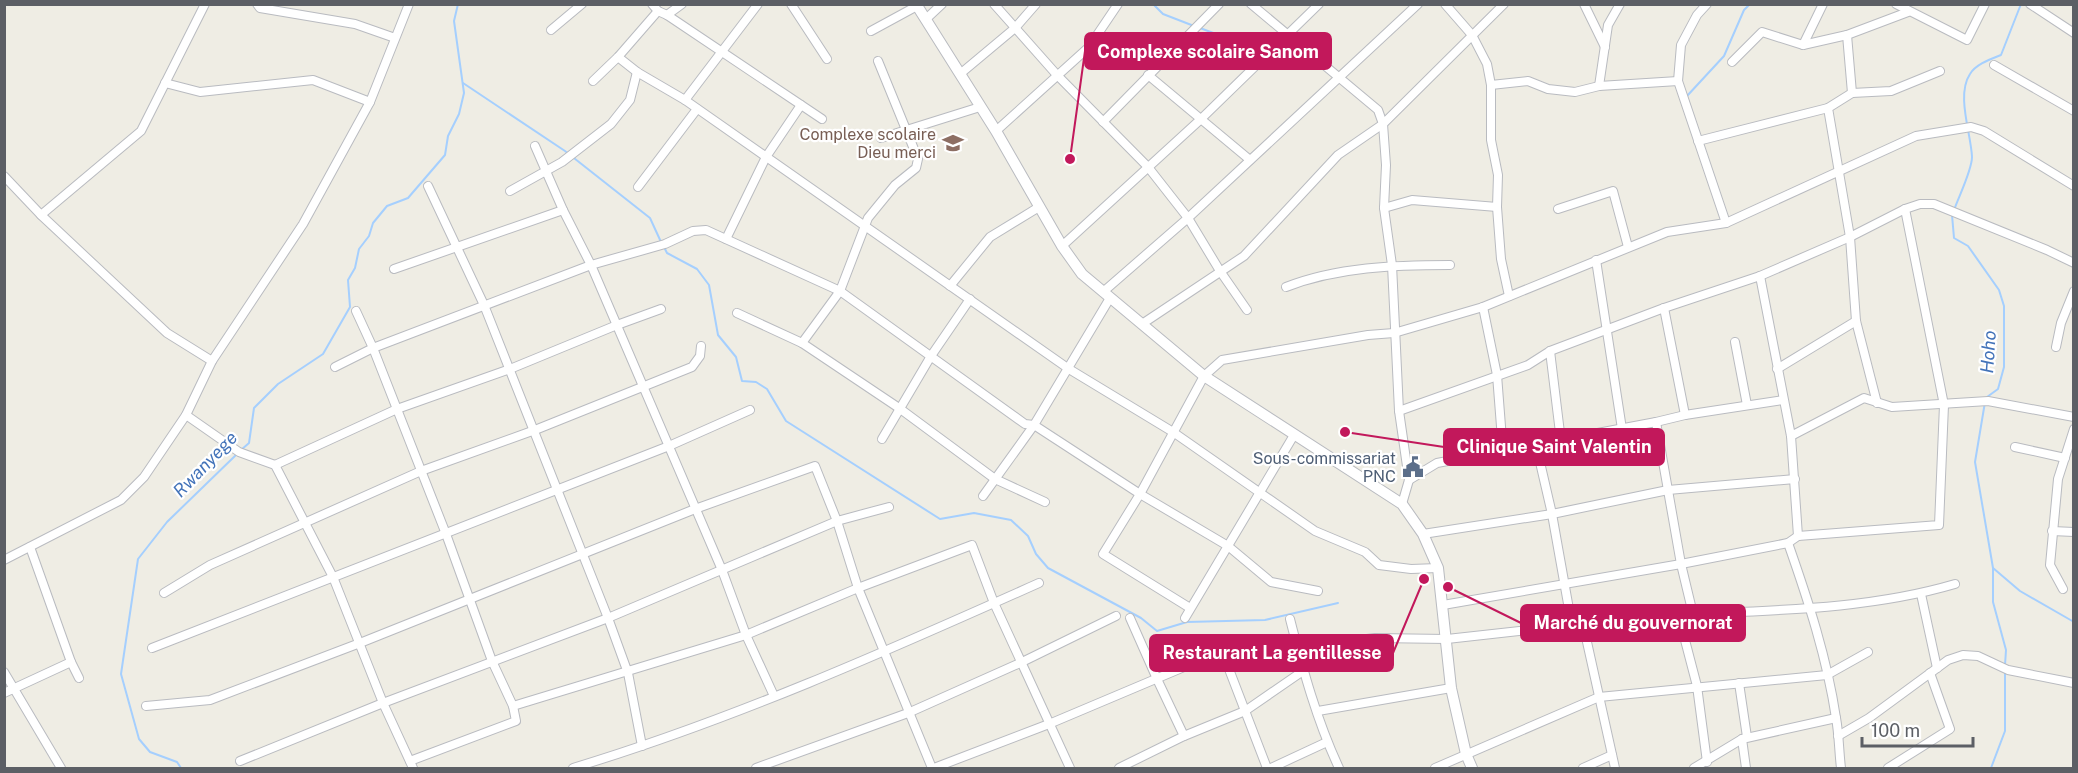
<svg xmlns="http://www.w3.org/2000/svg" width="2078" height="773" font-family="'Public Sans',sans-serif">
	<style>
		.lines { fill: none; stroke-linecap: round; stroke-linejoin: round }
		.stream { stroke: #a5cffe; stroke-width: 2 }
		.minor-casing { stroke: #b9bbc0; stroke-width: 10 }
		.tertiary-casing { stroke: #b9bbc0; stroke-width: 12 }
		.minor { stroke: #fff; stroke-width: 8 }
		.tertiary { stroke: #fff; stroke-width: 10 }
		.labels { text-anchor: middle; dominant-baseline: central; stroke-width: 4.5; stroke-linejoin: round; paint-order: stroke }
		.education-label { font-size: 16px; fill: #785e54; stroke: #fff; text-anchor: end }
		.service-label { font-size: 16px; fill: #4e5e75; stroke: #fff; text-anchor: end }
		.water-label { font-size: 18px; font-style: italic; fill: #4373b9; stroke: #fff }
		.leader { fill: none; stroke: #c2185b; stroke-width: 2 }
		.callout-dot { fill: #c2185b; stroke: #fff; stroke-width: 2 }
		.callout { fill: #c2185b; stroke: #c2185b; stroke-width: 2 }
		.callout-label { font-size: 18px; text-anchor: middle; font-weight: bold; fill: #fff }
	</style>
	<rect width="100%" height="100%" fill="#efede4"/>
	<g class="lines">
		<g class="stream">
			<path d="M 1153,4 L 1163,14 L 1194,26"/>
			<path d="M 1200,28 L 1256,49"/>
			<path d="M 463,83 L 565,151 L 650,218 L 661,242"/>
			<path d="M 1687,96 L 1724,56 L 1744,10 L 1750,4"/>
			<path d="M 1954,210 C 1959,196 1972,170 1972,157 C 1971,133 1956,95 1970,74 C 1976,64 1991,59 2001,55 L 2021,4"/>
			<path d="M 1952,215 L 1954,238 L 1968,246 L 1999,290 L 2004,306 L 2004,367 L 1998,389 L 1987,397"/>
			<path d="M 664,247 L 667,253 L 697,269 L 709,285 L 718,335 L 736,357 L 742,381 L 756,382 L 767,389 L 786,421 L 940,519 L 974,513 L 1011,520 L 1028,536 L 1036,554 L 1048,568 L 1141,618 L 1157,631 L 1187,622 L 1265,620 L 1338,603"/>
			<path d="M 1985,402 L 1975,462 L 1993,568 L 1993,602 L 2006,650 L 2005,665"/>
			<path d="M 241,450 L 249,443 L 254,408 L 278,384 L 323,354 L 350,307 L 348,280 L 355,268 L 359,249 L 369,236 L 373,223 L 387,206 L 408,198 L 445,155 L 448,136 L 459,114 L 464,93 L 454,21 L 458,4"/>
			<path d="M 1993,568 L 2020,591 L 2074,622"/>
			<path d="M 181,768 L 177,762 L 150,752 L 139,739 L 121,674 L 138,559 L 167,522 L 237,454"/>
			<path d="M 1991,768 L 2005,731 L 2005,671"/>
		</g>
		<defs>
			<g id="minor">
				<path d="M 257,4 L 260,8 L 355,24 L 395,38"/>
				<path d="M 652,4 L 658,11 L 667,15 L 822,119"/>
				<path d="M 791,4 L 827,59"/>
				<path d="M 994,4 L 1057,75 L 1148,167 L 1188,218 L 1220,271 L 1247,310"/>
				<path d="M 1251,4 L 1378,110 L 1383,124 L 1386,165 L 1384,208 L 1392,265 L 1399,411 L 1409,480 L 1402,504"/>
				<path d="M 1445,4 L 1472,35 L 1487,64 L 1491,85 L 1491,140 L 1498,175 L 1497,207 L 1501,259 L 1509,296"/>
				<path d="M 1584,4 L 1605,47"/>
				<path d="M 1707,4 L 1697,15 L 1681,45 L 1678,81 L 1726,223"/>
				<path d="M 1896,4 L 1967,40 L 1985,4"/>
				<path d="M 2030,4 L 2074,33"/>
				<path d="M 667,15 L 682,4"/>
				<path d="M 926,19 L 942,4"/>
				<path d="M 551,30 L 582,4"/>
				<path d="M 871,31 L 917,6"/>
				<path d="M 1847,35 L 1852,93"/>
				<path d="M 1803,45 L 1823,4"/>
				<path d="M 618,57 L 637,72 L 685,100 L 1069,369 L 1173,432 L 1315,531 L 1365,552 L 1379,565 L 1411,569 L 1438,568"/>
				<path d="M 1732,62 L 1762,32 L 1803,45 L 1847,35 L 1908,12"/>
				<path d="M 1994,65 L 2074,111"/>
				<path d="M 960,74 L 1015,28 L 1036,4"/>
				<path d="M 1148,75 L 1250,160"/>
				<path d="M 593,81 L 618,57 L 658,11"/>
				<path d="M 165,83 L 200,92 L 313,80 L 370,102"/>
				<path d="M 1491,85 L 1528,81 L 1548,89 L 1575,92 L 1599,86 L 1678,81"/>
				<path d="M 1599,86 L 1608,25 L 1620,4"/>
				<path d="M 685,100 L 758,4"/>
				<path d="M 1103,122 L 1219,4"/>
				<path d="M 996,131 L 1089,47 L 1118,4"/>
				<path d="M 881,138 L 980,107"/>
				<path d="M 1698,141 L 1828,108"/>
				<path d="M 535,146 L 563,210 L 591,265 L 722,570 L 746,635 L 774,696"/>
				<path d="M 4,176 L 41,215 L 167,333 L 212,361"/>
				<path d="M 428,186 L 484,305 L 608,618 L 628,673 L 642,746"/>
				<path d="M 638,187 L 697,109"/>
				<path d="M 510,191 L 562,162 L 611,124 L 630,100 L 637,72"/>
				<path d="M 1384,208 L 1412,200 L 1497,207"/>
				<path d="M 1558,209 L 1613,191 L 1628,247"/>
				<path d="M 41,215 L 141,131 L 205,4"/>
				<path d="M 726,239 L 766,157 L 801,105"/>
				<path d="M 1062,246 L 1201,119 L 1319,4"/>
				<path d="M 1596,260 L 1622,429"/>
				<path d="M 394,269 L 563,210"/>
				<path d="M 1760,276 L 1791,436 L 1798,536"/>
				<path d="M 950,286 L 990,237 L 1039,207"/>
				<path d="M 1286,287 C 1337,267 1395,265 1450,265"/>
				<path d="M 1103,292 L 1188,218 L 1418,4"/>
				<path d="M 1483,307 L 1497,375 L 1503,452"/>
				<path d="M 1664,308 L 1685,415"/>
				<path d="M 356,311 L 373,348 L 446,534 L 492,661 L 513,706 L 516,721 L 410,761"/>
				<path d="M 737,313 L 802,343 L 899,408 L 995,479 L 1045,502"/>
				<path d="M 1142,324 L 1244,256 L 1338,155 L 1383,124 L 1504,4"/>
				<path d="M 1735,342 L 1747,405"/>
				<path d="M 802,343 L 840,291 L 868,218 L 895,185 L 916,168 L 918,159 L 878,61"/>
				<path d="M 2056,347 L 2061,323 L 2074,291"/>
				<path d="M 1550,351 L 1561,441"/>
				<path d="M 335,367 L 373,348 L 591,265 L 665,244 L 693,231 L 706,230 L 840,291 L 1025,424 L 1034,425 L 1140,494 L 1228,546 L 1271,582 L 1318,591"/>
				<path d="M 1777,369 L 1856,321"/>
				<path d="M 1877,403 L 1856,321 L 1850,237 L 1828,108 L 1852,93 L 1891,91 L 1940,71"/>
				<path d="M 1399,411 L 1528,365 L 1550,351 L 1664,308 L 1760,276 L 1850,237 L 1905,209 L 1920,204 L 1934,204 L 2047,250 L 2074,263"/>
				<path d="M 186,415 L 239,452 L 275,465 L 333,577 L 383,703 L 413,768"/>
				<path d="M 1656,422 L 1681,564 L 1693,614"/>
				<path d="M 1791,436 L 1864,398 L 1892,407 L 1988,401 L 2074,417"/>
				<path d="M 882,439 L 931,356 L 970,299"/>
				<path d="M 1536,445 L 1552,514 L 1572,626"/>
				<path d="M 2015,447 L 2065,458"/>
				<path d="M 275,465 L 397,409 L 510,369 L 617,325 L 661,309"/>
				<path d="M 1409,480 L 1437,463 L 1656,422 L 1685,415 L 1783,400"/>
				<path d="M 983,496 L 1034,425 L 1110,298"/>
				<path d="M 2052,531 L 2074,532"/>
				<path d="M 1423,534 L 1552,514 L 1668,490 L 1795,479"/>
				<path d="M 1788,543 C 1808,600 1827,658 1836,718 C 1839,734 1839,752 1841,768"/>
				<path d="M 30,547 L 71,662 L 79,678"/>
				<path d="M 4,560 L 121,500 L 144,477 L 186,415 L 212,361 L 303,224 L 370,102 L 409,4"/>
				<path d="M 2063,589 L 2050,565 L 2058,479 L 2074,429"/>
				<path d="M 164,593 L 210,565 L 421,471 L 535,430 L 692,367 L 700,356 L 701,346"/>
				<path d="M 1921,594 L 1937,668"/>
				<path d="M 1443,605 L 1681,564 L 1788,543 L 1798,536 L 1939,525 L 1944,405 L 1905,209"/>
				<path d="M 1190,608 L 1103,554 L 1140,494 L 1204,376 L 1222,360 L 1368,335 L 1394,333 L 1483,307 L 1667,232 L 1726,223 L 1916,136 L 1971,127 L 1984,131 L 2074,186"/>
				<path d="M 1130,618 L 1157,679 L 1184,736"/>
				<path d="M 1185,618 L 1294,435"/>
				<path d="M 1290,619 C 1303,670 1317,721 1339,768"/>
				<path d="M 1680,621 L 1697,686 L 1707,762"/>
				<path d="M 1583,624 L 1615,768"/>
				<path d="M 152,648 L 669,446 L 750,410"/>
				<path d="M 4,672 L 61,768"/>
				<path d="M 1739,683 L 1747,737"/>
				<path d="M 4,693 L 71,662"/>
				<path d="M 146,706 L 210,700 L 360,643 L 695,509 L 815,466 L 837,521 L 858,588 L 932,768"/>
				<path d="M 513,706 L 746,635 L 858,588 L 972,545 L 994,603 L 1070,768"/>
				<path d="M 1318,711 L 1451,688"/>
				<path d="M 1838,736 L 1869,718 L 1948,660 L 1963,655 L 1978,656 L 2008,670 L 2074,683"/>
				<path d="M 1742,739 L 1746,768"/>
				<path d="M 240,761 L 383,703 L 608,618 L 837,521 L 889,507"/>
				<path d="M 573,768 C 732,720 887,651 1039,583"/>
				<path d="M 756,768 L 908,713 L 1020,663 L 1116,616"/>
				<path d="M 934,768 L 1049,724 L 1222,651 L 1267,768"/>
				<path d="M 1119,768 L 1184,736 L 1245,711 L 1303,671 L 1333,643 L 1375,638 L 1447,639 L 1583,624 L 1680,621 L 1693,614 C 1780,610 1870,609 1955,584"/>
				<path d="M 1271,768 L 1327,742"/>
				<path d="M 1435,768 L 1599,697 L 1827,675 L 1868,652"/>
				<path d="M 1583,768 L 1612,755"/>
				<path d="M 1694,768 L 1742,739 L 1836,718"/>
				<path d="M 1888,768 L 1950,729 L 1930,673"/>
			</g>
			<path id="tertiary" d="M 916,4 L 996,131 L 1062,246 L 1082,274 L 1204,376 L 1402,504 L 1423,534 L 1438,568 L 1451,688 L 1466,754 L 1472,768"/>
		</defs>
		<use href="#minor" class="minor-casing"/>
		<use href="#tertiary" class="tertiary-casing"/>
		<use href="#minor" class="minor"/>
		<use href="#tertiary" class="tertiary"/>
	</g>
	<defs>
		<symbol id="school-bare" viewBox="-9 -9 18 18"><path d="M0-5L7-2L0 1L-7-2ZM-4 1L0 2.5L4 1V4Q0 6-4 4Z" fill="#8d6e63" stroke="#fff" stroke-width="2.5" paint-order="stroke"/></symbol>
		<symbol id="civic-bare" viewBox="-9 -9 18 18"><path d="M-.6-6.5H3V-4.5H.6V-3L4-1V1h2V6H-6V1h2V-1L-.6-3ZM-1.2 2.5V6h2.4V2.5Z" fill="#5c6f8a" stroke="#fff" stroke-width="2.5" paint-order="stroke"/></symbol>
	</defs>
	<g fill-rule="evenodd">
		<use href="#school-bare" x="938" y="128" width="30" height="30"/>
		<use href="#civic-bare" x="1398" y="452" width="30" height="30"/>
	</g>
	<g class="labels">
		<g class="education-label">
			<text x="936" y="134">Complexe scolaire<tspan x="936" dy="18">Dieu merci</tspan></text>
		</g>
		<g class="service-label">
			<text x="1396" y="458">Sous-commissariat<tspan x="1396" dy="18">PNC</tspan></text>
		</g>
		<g class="water-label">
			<text transform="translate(1988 352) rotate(-86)">Hoho</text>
			<text transform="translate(205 464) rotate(-46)">Rwanyege</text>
		</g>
	</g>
	<path class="leader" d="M1070 159L1085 51M1345 432L1444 447M1448 587L1521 623M1424 579L1393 653"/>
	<g class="callout-dot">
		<circle cx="1070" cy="159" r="6"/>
		<circle cx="1345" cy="432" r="6"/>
		<circle cx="1448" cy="587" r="6"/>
		<circle cx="1424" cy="579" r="6"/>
	</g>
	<g class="callout">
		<rect x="1085" y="33" width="246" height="36" rx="6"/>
		<rect x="1444" y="429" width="220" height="36" rx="6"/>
		<rect x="1521" y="605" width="224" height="36" rx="6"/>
		<rect x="1150" y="635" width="243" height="36" rx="6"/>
	</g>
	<g class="callout-label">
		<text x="1208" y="58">Complexe scolaire Sanom</text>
		<text x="1554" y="453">Clinique Saint Valentin</text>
		<text x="1633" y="629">Marché du gouvernorat</text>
		<text x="1272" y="659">Restaurant La gentillesse</text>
	</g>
	<rect width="2078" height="773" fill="none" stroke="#5c5f65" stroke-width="12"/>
	<path d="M1862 737v9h111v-9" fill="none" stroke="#5c5f65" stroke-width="3"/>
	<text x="1871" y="737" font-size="18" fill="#5c5f65" stroke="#ffffff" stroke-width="4.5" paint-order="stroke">100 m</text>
</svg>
